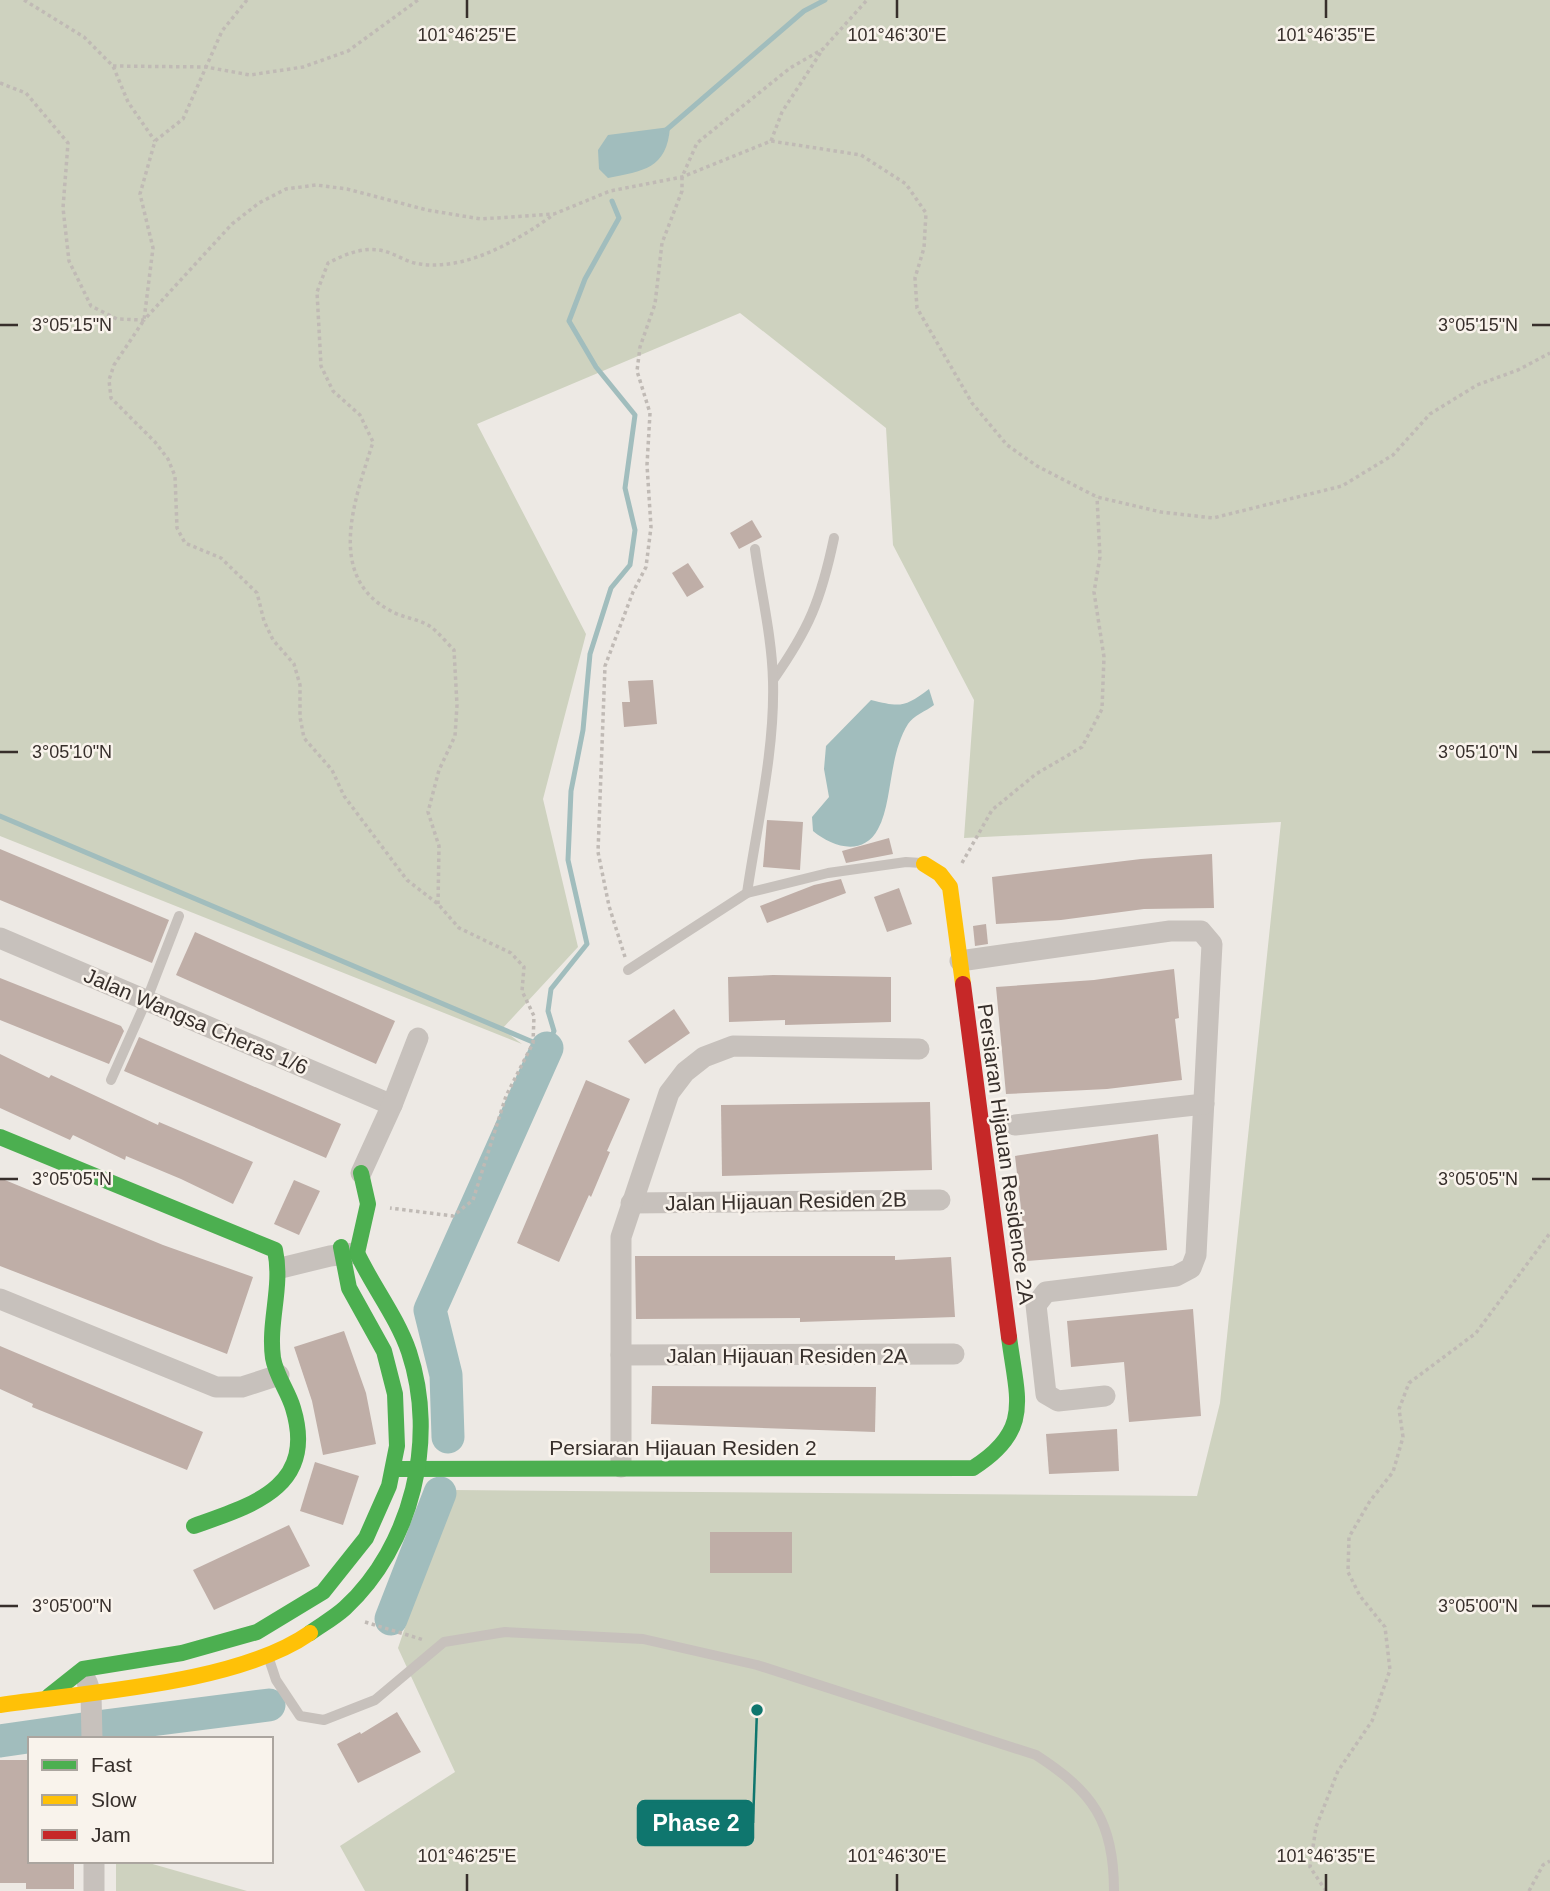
<svg xmlns="http://www.w3.org/2000/svg" width="1550" height="1891" font-family="Arial,sans-serif">
	<style>
		.green { fill: #ced2bf }
		.water { fill: #a1bdbd }
		.lines { fill: none; stroke-linecap: round; stroke-linejoin: round }
		.stream { stroke: #a1bdbd; stroke-width: 5 }
		.river { stroke: #a1bdbd; stroke-width: 33 }
		.building { fill: #bfaea7 }
		.path { stroke: #c0bab5; stroke-width: 3.5; stroke-dasharray: 3.5 3.5; stroke-linecap: butt }
		.lane { stroke: #c7c1bc; stroke-width: 10 }
		.street { stroke: #c7c1bc; stroke-width: 21 }
		.fast { stroke: #4caf50; stroke-width: 16 }
		.slow { stroke: #ffc107; stroke-width: 16 }
		.jam { stroke: #c62828; stroke-width: 16 }
		.ticks { fill: none; stroke: #372f2b; stroke-width: 2.5 }
		.labels { text-anchor: middle; dominant-baseline: central; stroke-width: 5; stroke-linejoin: round; paint-order: stroke }
		.street-label { font-size: 21px; fill: #372f2b; stroke: #f9f3ec }
		.ticks-label { font-size: 18px; text-anchor: middle; fill: #372f2b; stroke: #f9f3ec; stroke-width: 5; stroke-linejoin: round; paint-order: stroke }
		.leader { fill: none; stroke: #0f766e; stroke-width: 2.5 }
		.callout-dot { fill: #0f766e; stroke: #f9f3ec; stroke-width: 2.5 }
		.callout { fill: #0f766e; stroke: #0f766e; stroke-width: 2.5 }
		.callout-label { font-size: 23px; text-anchor: middle; font-weight: bold; fill: #fff }
	</style>
	<rect width="100%" height="100%" fill="#ede9e4"/>
	<g class="green">
		<path d="M 0,0 L 1550,0 L 1550,1891 L 365,1891 L 340,1846 L 455,1772 L 398,1648 L 452,1490 L 1197,1496 L 1220,1403 L 1281,822 L 964,838 L 974,700 L 893,545 L 886,428 L 740,313 L 477,424 L 586,634 L 543,799 L 578,947 L 502,1029 L 522,1044 L 0,836 Z"/>
		<path d="M 116,1861 L 142,1861 L 247,1891 L 116,1891 Z"/>
	</g>
	<g class="water">
		<path d="M 670,127 C 667,169 643,171 608,178 L 599,169 L 598,150 L 608,135 Z"/>
		<path d="M 929,689 L 934,705 C 926,711 913,716 908,724 C 888,756 893,802 878,829 C 863,857 832,847 813,831 L 812,817 L 829,797 L 824,769 L 826,746 L 871,700 C 900,707 904,708 929,689 Z"/>
	</g>
	<g class="lines">
		<g class="stream">
			<path d="M 665,131 L 804,11 L 825,0"/>
			<path d="M 0,816 L 547,1048 L 554,1031 L 548,1011 L 551,989 L 587,944 L 568,860 L 571,791 L 583,730 L 590,654 L 611,588 L 630,565 L 635,530 L 625,488 L 635,415 L 596,367 L 569,321 L 585,279 L 619,218 L 612,201"/>
		</g>
		<g class="river">
			<path d="M 448,1437 L 446,1375 L 430,1310 L 547,1048"/>
			<path d="M 391,1619 L 440,1493"/>
			<path d="M 104,1726 L 269,1705"/>
			<path d="M 0,1741 L 83,1729"/>
		</g>
	</g>
	<g class="building">
		<path d="M 752,520 L 762,537 L 739,549 L 730,533 Z"/>
		<path d="M 688,563 L 704,587 L 687,597 L 672,573 Z"/>
		<path d="M 653,680 L 657,724 L 624,727 L 622,702 L 630,702 L 628,681 Z"/>
		<path d="M 767,820 L 803,822 L 800,870 L 763,867 Z"/>
		<path d="M 889,838 L 893,854 L 846,863 L 842,851 Z"/>
		<path d="M 0,849 L 169,920 L 152,963 L 0,900 Z"/>
		<path d="M 1212,854 L 1214,908 L 1144,909 L 1061,920 L 996,924 L 992,877 L 1141,859 Z"/>
		<path d="M 841,879 L 846,893 L 767,923 L 760,906 L 814,885 Z"/>
		<path d="M 899,888 L 912,924 L 887,932 L 874,897 Z"/>
		<path d="M 986,924 L 988,944 L 975,946 L 973,926 Z"/>
		<path d="M 195,932 L 395,1021 L 376,1064 L 176,975 Z"/>
		<path d="M 1174,969 L 1179,1018 L 1175,1019 L 1182,1080 L 1107,1089 L 1006,1094 L 996,987 L 1094,980 Z"/>
		<path d="M 773,975 L 891,977 L 891,1022 L 785,1025 L 785,1020 L 729,1022 L 728,977 Z"/>
		<path d="M 0,978 L 121,1026 L 124,1031 L 109,1064 L 0,1020 Z"/>
		<path d="M 674,1009 L 690,1033 L 645,1064 L 628,1041 Z"/>
		<path d="M 139,1037 L 341,1124 L 326,1158 L 124,1071 Z"/>
		<path d="M 0,1054 L 49,1078 L 51,1075 L 158,1125 L 159,1122 L 253,1162 L 233,1204 L 181,1179 L 126,1156 L 125,1160 L 73,1135 L 70,1140 L 0,1108 Z"/>
		<path d="M 586,1080 L 630,1099 L 607,1151 L 610,1152 L 591,1197 L 589,1195 L 559,1262 L 517,1243 Z"/>
		<path d="M 930,1102 L 932,1170 L 722,1176 L 721,1105 Z"/>
		<path d="M 1158,1134 L 1167,1250 L 1027,1261 L 1015,1156 Z"/>
		<path d="M 0,1178 L 163,1245 L 253,1277 L 227,1354 L 0,1266 Z"/>
		<path d="M 294,1180 L 320,1191 L 299,1235 L 274,1224 Z"/>
		<path d="M 635,1256 L 895,1256 L 895,1260 L 951,1257 L 955,1317 L 800,1322 L 800,1318 L 636,1319 Z"/>
		<path d="M 1193,1309 L 1201,1416 L 1129,1422 L 1124,1362 L 1071,1367 L 1067,1321 Z"/>
		<path d="M 344,1331 L 366,1393 L 376,1444 L 323,1455 L 312,1401 L 294,1347 Z"/>
		<path d="M 0,1346 L 203,1432 L 187,1470 L 32,1407 L 33,1404 L 0,1389 Z"/>
		<path d="M 652,1386 L 876,1387 L 875,1432 L 651,1424 Z"/>
		<path d="M 1117,1429 L 1119,1471 L 1049,1474 L 1046,1434 Z"/>
		<path d="M 315,1462 L 359,1476 L 343,1525 L 300,1511 Z"/>
		<path d="M 289,1525 L 310,1566 L 214,1610 L 193,1570 Z"/>
		<rect x="710" y="1532" width="82" height="41"/>
		<path d="M 397,1712 L 421,1752 L 358,1783 L 337,1744 L 360,1732 L 361,1734 Z"/>
		<path d="M 0,1760 L 30,1760 L 30,1861 L 74,1861 L 74,1889 L 26,1889 L 26,1883 L 0,1883 Z"/>
	</g>
	<g class="lines">
		<g class="path">
			<path d="M 24,0 L 84,37 L 113,66 L 128,102 L 155,141"/>
			<path d="M 247,0 L 222,31 L 183,119 L 155,141 L 140,194 L 153,248 L 144,320 L 114,365 L 109,380 L 111,398 L 155,442 L 168,459 L 175,476 L 177,528 L 185,543 L 221,558 L 257,593 L 264,621 L 273,640 L 294,664 L 300,685 L 300,717 L 304,738 L 332,770 L 344,796 L 407,880 L 438,904 L 459,928 L 511,953 L 524,967 L 522,991 L 534,1016 L 533,1043 L 506,1096 L 473,1200 L 453,1216 L 390,1208"/>
			<path d="M 113,66 L 206,67 L 250,75 L 303,67 L 348,51 L 418,0"/>
			<path d="M 0,83 L 26,93 L 68,143 L 63,208 L 69,261 L 91,306 L 117,319 L 144,320 L 232,224 L 259,203 L 286,189 L 316,185 L 347,189 L 427,210 L 481,219 L 554,214 L 610,191 L 682,177 L 771,141 L 861,155 L 906,184 L 926,213 L 924,248 L 915,278 L 917,308 L 972,403 L 1007,445 L 1037,466 L 1097,497 L 1161,512 L 1213,518 L 1342,486 L 1393,455 L 1430,414 L 1477,385 L 1518,370 L 1550,353"/>
			<path d="M 771,141 L 782,112 L 821,52"/>
			<path d="M 962,863 L 992,810 L 1036,774 L 1082,747 L 1102,709 L 1104,657 L 1094,592 L 1100,557 L 1097,497"/>
			<path d="M 438,904 L 439,846 L 428,812 L 439,770 L 455,736 L 457,705 L 454,650 C 447,643 439,633 431,627 C 420,619 403,618 391,611 C 324,576 356,497 373,442 L 360,415 L 333,391 L 321,366 L 317,292 L 328,263 C 346,254 364,246 384,251 C 396,254 408,263 420,264 C 466,271 517,241 553,215"/>
			<path d="M 625,957 L 609,906 L 598,852 L 605,666 L 633,592 L 646,567 L 651,527 L 647,465 L 650,413 L 637,371 L 640,347 L 655,304 L 662,243 L 682,191 L 682,177 L 697,143 L 790,68 L 823,49 L 867,0"/>
			<path d="M 365,1622 L 424,1640"/>
			<path d="M 1326,1891 L 1310,1867 L 1316,1827 L 1338,1771 L 1372,1721 L 1390,1670 L 1385,1627 L 1360,1596 L 1348,1572 L 1349,1537 L 1370,1501 L 1393,1472 L 1403,1437 L 1399,1409 L 1409,1383 L 1476,1333 L 1550,1233"/>
			<path d="M 1529,1891 L 1543,1865 L 1550,1861"/>
		</g>
		<g class="lane">
			<path d="M 773,680 C 809,629 821,600 834,538"/>
			<path d="M 747,893 C 757,824 775,751 773,681 C 772,637 761,592 755,549"/>
			<path d="M 628,970 L 747,893 L 828,873 L 906,862 L 921,863"/>
			<path d="M 111,1080 L 147,999 L 179,916"/>
			<path d="M 268,1656 L 276,1680 L 300,1716 L 324,1720 L 375,1700 L 444,1642 L 505,1632 L 643,1639 L 757,1665 L 1036,1755 C 1093,1792 1114,1821 1114,1891"/>
		</g>
		<g class="street">
			<path d="M 0,938 L 392,1105"/>
			<path d="M 960,961 L 1170,931 L 1201,931 L 1212,944 L 1196,1255 L 1191,1268 L 1176,1276 L 1046,1292 L 1036,1305 L 1046,1394 L 1058,1401 L 1105,1396"/>
			<path d="M 1015,1125 L 1204,1104"/>
			<path d="M 361,1173 L 392,1105 L 418,1038"/>
			<path d="M 631,1203 L 940,1200"/>
			<path d="M 281,1268 L 330,1256 L 355,1253"/>
			<path d="M 0,1299 L 216,1387 L 242,1387 L 279,1375"/>
			<path d="M 621,1355 L 954,1354"/>
			<path d="M 621,1467 L 621,1237 L 669,1093 L 685,1072 L 704,1057 L 733,1046 L 919,1049"/>
			<path d="M 87,1682 L 91,1694 L 92,1739"/>
			<path d="M 94,1861 L 94,1891"/>
		</g>
		<g class="fast">
			<path d="M 0,1137 L 275,1250 C 283,1287 268,1321 273,1358 C 276,1376 288,1391 293,1408 C 317,1487 253,1505 194,1526"/>
			<path d="M 393,1469 L 973,1468 C 1033,1430 1017,1399 1009,1337"/>
			<path d="M 310,1633 C 321,1625 334,1618 345,1608 C 412,1546 438,1439 409,1352 C 397,1317 373,1287 357,1253 L 368,1204 L 361,1173"/>
			<path d="M 49,1696 L 83,1669 L 182,1653 L 257,1632 L 323,1592 L 366,1538 L 389,1486 L 397,1446 L 395,1394 L 384,1351 L 349,1288 L 341,1247"/>
		</g>
		<g class="slow">
			<path d="M 924,864 L 940,874 L 950,887 L 963,984"/>
			<path d="M 0,1705 C 88,1692 237,1684 310,1633"/>
		</g>
		<path class="jam" d="M 963,984 L 1009,1337"/>
	</g>
	<path class="ticks" d="M 467,0 L 467,18M 897,0 L 897,18M 1326,0 L 1326,18M 0,325 L 18,325M 1532,325 L 1550,325M 0,752 L 18,752M 1532,752 L 1550,752M 0,1179 L 18,1179M 1532,1179 L 1550,1179M 0,1606 L 18,1606M 1532,1606 L 1550,1606M 467,1874 L 467,1891M 897,1874 L 897,1891M 1326,1874 L 1326,1891"/>
	<g class="labels">
		<g class="street-label">
			<text transform="translate(196 1021) rotate(23)">Jalan Wangsa Cheras 1/6</text>
			<text transform="translate(1006 1154) rotate(82)">Persiaran Hijauan Residence 2A</text>
			<text transform="translate(786 1201) rotate(-1)">Jalan Hijauan Residen 2B</text>
			<text x="787" y="1355">Jalan Hijauan Residen 2A</text>
			<text x="683" y="1447">Persiaran Hijauan Residen 2</text>
		</g>
	</g>
	<g class="ticks-label">
		<text x="467" y="41">101°46'25"E</text>
		<text x="897" y="41">101°46'30"E</text>
		<text x="1326" y="41">101°46'35"E</text>
		<text x="72" y="331">3°05'15"N</text>
		<text x="1478" y="331">3°05'15"N</text>
		<text x="72" y="758">3°05'10"N</text>
		<text x="1478" y="758">3°05'10"N</text>
		<text x="72" y="1185">3°05'05"N</text>
		<text x="1478" y="1185">3°05'05"N</text>
		<text x="72" y="1612">3°05'00"N</text>
		<text x="1478" y="1612">3°05'00"N</text>
		<text x="467" y="1862">101°46'25"E</text>
		<text x="897" y="1862">101°46'30"E</text>
		<text x="1326" y="1862">101°46'35"E</text>
	</g>
	<path class="leader" d="M757 1710L753 1823"/>
	<circle class="callout-dot" cx="757" cy="1710" r="7"/>
	<rect class="callout" x="638" y="1801" width="115" height="44" rx="7"/>
	<g class="callout-label">
		<text x="696" y="1831">Phase 2</text>
	</g>
	<rect x="28" y="1737" width="245" height="126" fill="#f9f3ec" stroke="#aba59f" stroke-width="2"/>
	<rect x="42" y="1760" width="35" height="10" fill="#4caf50" stroke="#aba59f" stroke-width="2"/>
	<text x="91" y="1772" font-size="21" fill="#372f2b">Fast</text>
	<rect x="42" y="1795" width="35" height="10" fill="#ffc107" stroke="#aba59f" stroke-width="2"/>
	<text x="91" y="1807" font-size="21" fill="#372f2b">Slow</text>
	<rect x="42" y="1830" width="35" height="10" fill="#c62828" stroke="#aba59f" stroke-width="2"/>
	<text x="91" y="1842" font-size="21" fill="#372f2b">Jam</text>
</svg>
